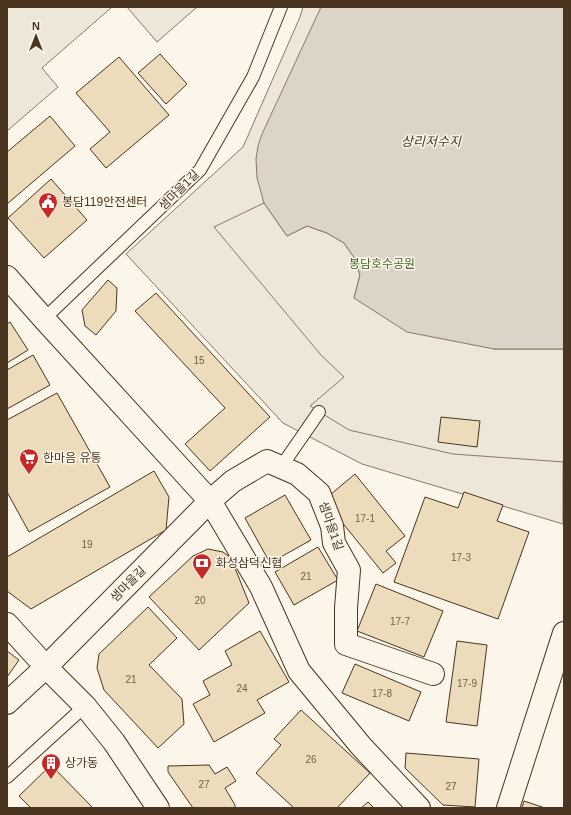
<svg xmlns="http://www.w3.org/2000/svg" width="571" height="815" font-family="Helvetica,'Noto Sans KR',sans-serif">
	<style>
		.green { fill: #ede6d9; stroke: #887966 }
		.parking { fill: #ede7d9; stroke: #887966 }
		.water { fill: #dcd4c6; stroke: #887966 }
		.building { fill: #ecdcbc; stroke: #4a3520 }
		.lines { fill: none; stroke-linecap: round; stroke-linejoin: round }
		.lane-casing { stroke: #4a3520; stroke-width: 14 }
		.street-casing { stroke: #4a3520; stroke-width: 24 }
		.secondary-casing { stroke: #4a3520; stroke-width: 24 }
		.lane { stroke: #fbf6e9; stroke-width: 12 }
		.street { stroke: #fbf6e9; stroke-width: 22 }
		.secondary { stroke: #fbf6e9; stroke-width: 22 }
		.labels { text-anchor: middle; dominant-baseline: central; stroke-width: 3; stroke-linejoin: round; paint-order: stroke }
		.number-label { font-size: 10px; fill: #725f47 }
		.street-label { font-size: 12px; fill: #4a3520; stroke: #fbf6e9 }
		.poi-label { font-size: 12px; fill: #4a3520; stroke: #fbf6e9; text-anchor: start }
		.park-label { font-size: 12px; fill: #436837; stroke: #fbf6e9 }
		.water-label { font-size: 13px; font-style: italic; fill: #4a3520; stroke: #fbf6e9 }
	</style>
	<rect width="100%" height="100%" fill="#fbf6e9"/>
	<path class="green" d="M 303,7 L 564,7 L 563,524 L 362,464 L 283,423 L 126,254 L 243,147 L 300,17 Z"/>
	<g class="parking">
		<path d="M 7,7 L 112,7 L 42,68 L 58,87 L 7,131 Z"/>
		<path d="M 127,7 L 197,7 L 157,42 Z"/>
		<path d="M 264,203 L 287,236 L 307,226 L 327,233 L 344,243 L 355,259 L 360,275 L 354,298 L 494,349 L 564,349 L 564,462 L 453,454 L 349,430 L 310,406 L 344,377 L 321,355 L 214,227 Z"/>
	</g>
	<path class="water" d="M 321,7 L 564,7 L 564,349 L 494,349 L 407,332 L 354,298 L 360,275 L 355,259 L 344,243 L 327,233 L 307,226 L 287,236 L 264,203 L 257,178 L 256,159 L 258,146 L 262,134 Z"/>
	<g class="building">
		<path d="M 160,54 L 187,84 L 166,104 L 138,73 Z"/>
		<path d="M 119,57 L 169,115 L 106,168 L 90,149 L 110,132 L 76,93 Z"/>
		<path d="M 50,116 L 75,146 L 7,204 L 7,152 Z"/>
		<path d="M 51,179 L 87,220 L 44,258 L 8,218 Z"/>
		<path d="M 108,280 L 117,288 L 116,311 L 96,335 L 85,326 L 82,310 Z"/>
		<path d="M 156,293 L 270,417 L 210,471 L 185,444 L 225,408 L 135,311 Z"/>
		<path d="M 10,322 L 28,350 L 7,363 L 7,324 Z"/>
		<path d="M 33,355 L 50,385 L 7,409 L 7,370 Z"/>
		<path d="M 57,393 L 110,487 L 29,532 L 7,492 L 7,420 Z"/>
		<path d="M 441,417 L 480,421 L 477,447 L 438,442 Z"/>
		<path d="M 154,471 L 169,497 L 166,530 L 31,609 L 7,591 L 7,557 Z"/>
		<path d="M 355,474 L 405,536 L 386,551 L 396,563 L 383,573 L 324,500 Z"/>
		<path d="M 464,492 L 503,505 L 497,521 L 529,532 L 498,619 L 394,582 L 425,497 L 458,508 Z"/>
		<path d="M 285,495 L 311,540 L 270,563 L 245,518 Z"/>
		<path d="M 318,547 L 338,580 L 294,605 L 275,572 Z"/>
		<path d="M 208,549 L 223,552 L 231,558 L 249,603 L 199,650 L 149,597 L 193,556 Z"/>
		<path d="M 376,584 L 443,611 L 424,657 L 357,631 Z"/>
		<path d="M 148,607 L 177,638 L 149,665 L 182,699 L 184,724 L 158,748 L 104,690 L 97,668 L 99,654 Z"/>
		<path d="M 260,631 L 289,682 L 257,700 L 265,713 L 214,742 L 193,704 L 210,695 L 203,681 L 232,665 L 225,651 Z"/>
		<path d="M 457,641 L 487,645 L 477,726 L 446,722 Z"/>
		<path d="M 7,651 L 19,660 L 7,677 Z"/>
		<path d="M 355,664 L 421,692 L 409,721 L 342,693 Z"/>
		<path d="M 301,710 L 370,773 L 337,808 L 294,808 L 256,773 L 281,745 L 274,739 Z"/>
		<path d="M 406,753 L 479,759 L 475,807 L 443,805 L 405,768 Z"/>
		<path d="M 51,765 L 93,808 L 31,808 L 19,796 Z"/>
		<path d="M 209,765 L 215,774 L 227,767 L 236,781 L 225,788 L 235,805 L 235,808 L 193,808 L 168,772 L 168,766 Z"/>
		<path d="M 524,801 L 545,808 L 522,808 Z"/>
		<path d="M 368,802 L 374,808 L 361,808 Z"/>
	</g>
	<g class="lines">
		<defs>
			<g id="lane">
				<path d="M 44,319 L 200,170 L 253,77 L 281,7"/>
				<path d="M 281,467 L 319,412"/>
				<path d="M 7,777 L 85,706"/>
			</g>
			<g id="street">
				<path d="M 7,277 L 44,319 L 210,501 L 261,587 L 299,671 L 361,746 L 419,808"/>
				<path d="M 7,703 L 46,667 L 210,501 L 233,481 L 267,461 L 297,474 L 319,493 L 332,526 L 334,543 L 349,570 L 346,608 L 346,644 L 433,674"/>
				<path d="M 508,808 L 564,633"/>
			</g>
			<path id="secondary" d="M 7,624 L 46,667 L 85,706 L 114,742 L 158,808"/>
		</defs>
		<use href="#lane" class="lane-casing"/>
		<use href="#street" class="street-casing"/>
		<use href="#secondary" class="secondary-casing"/>
		<use href="#lane" class="lane"/>
		<use href="#street" class="street"/>
		<use href="#secondary" class="secondary"/>
	</g>
	<defs>
		<symbol id="civic-pin" viewBox="-11 -11 22 30"><path d="M0 17L-7.5 6A9.5 9.5 0 1 1 7.5 6Z" fill="#c62828" stroke="#fbf6e9"/><path d="M-.6-6.5H3V-4.5H.6V-3L4-1V1h2V6H-6V1h2V-1L-.6-3ZM-1.2 2.5V6h2.4V2.5Z" fill="#fff"/></symbol>
		<symbol id="supermarket-pin" viewBox="-11 -11 22 30"><path d="M0 17L-7.5 6A9.5 9.5 0 1 1 7.5 6Z" fill="#c62828" stroke="#fbf6e9"/><path d="M-6-5.5h2.5l.6 2H6L4.5 2H-2.5L-4.4-4H-6ZM-1.5 3.2a1.3 1.3 0 1 0 .1 0ZM3 3.2a1.3 1.3 0 1 0 .1 0Z" fill="#fff"/></symbol>
		<symbol id="bank-pin" viewBox="-11 -11 22 30"><path d="M0 17L-7.5 6A9.5 9.5 0 1 1 7.5 6Z" fill="#c62828" stroke="#fbf6e9"/><path d="M-6-4H6V4H-6ZM0-2.3a2.3 2.3 0 1 0 0 4.6a2.3 2.3 0 1 0 0-4.6Z" fill="#fff"/></symbol>
		<symbol id="building-pin" viewBox="-11 -11 22 30"><path d="M0 17L-7.5 6A9.5 9.5 0 1 1 7.5 6Z" fill="#c62828" stroke="#fbf6e9"/><path d="M-4-6H4V6H1V3H-1V6H-4ZM-2.5-4.3h1.7v1.8h-1.7ZM.8-4.3h1.7v1.8H.8ZM-2.5-1h1.7V.8h-1.7ZM.8-1h1.7V.8H.8Z" fill="#fff"/></symbol>
	</defs>
	<g fill-rule="evenodd">
		<use href="#civic-pin" x="37" y="191" width="22" height="30"/>
		<use href="#supermarket-pin" x="18" y="447" width="22" height="30"/>
		<use href="#bank-pin" x="191" y="552" width="22" height="30"/>
		<use href="#building-pin" x="40" y="752" width="22" height="30"/>
	</g>
	<g class="labels">
		<g class="number-label">
			<text x="199" y="360">15</text>
			<text x="365" y="518">17-1</text>
			<text x="87" y="544">19</text>
			<text x="461" y="557">17-3</text>
			<text x="306" y="576">21</text>
			<text x="200" y="600">20</text>
			<text x="400" y="621">17-7</text>
			<text x="131" y="679">21</text>
			<text x="467" y="683">17-9</text>
			<text x="242" y="688">24</text>
			<text x="382" y="693">17-8</text>
			<text x="311" y="759">26</text>
			<text x="204" y="784">27</text>
			<text x="451" y="786">27</text>
		</g>
		<g class="street-label">
			<text transform="translate(179 190) rotate(-45)">샘마을1길</text>
			<text transform="translate(331 526) rotate(71)">샘마을1길</text>
			<text transform="translate(128 584) rotate(-45)">샘마을길</text>
		</g>
		<g class="poi-label">
			<text x="62" y="202">봉담119안전센터</text>
			<text x="43" y="458">한마음 유통</text>
			<text x="216" y="563">화성삼덕신협</text>
			<text x="65" y="763">상가동</text>
		</g>
		<g class="park-label">
			<text x="382" y="264">봉담호수공원</text>
		</g>
		<g class="water-label">
			<text x="431" y="141">상리저수지</text>
		</g>
	</g>
	<rect width="571" height="815" fill="none" stroke="#4a3520" stroke-width="16"/>
	<g transform="translate(36 36)" stroke="#fbf6e9" stroke-width="3" paint-order="stroke">
	<path d="M0-3L7 15L0 10L-7 15Z" fill="#4a3520"/>
	<text y="-6" font-size="11" font-weight="bold" text-anchor="middle" fill="#4a3520">N</text>
	</g>
</svg>
